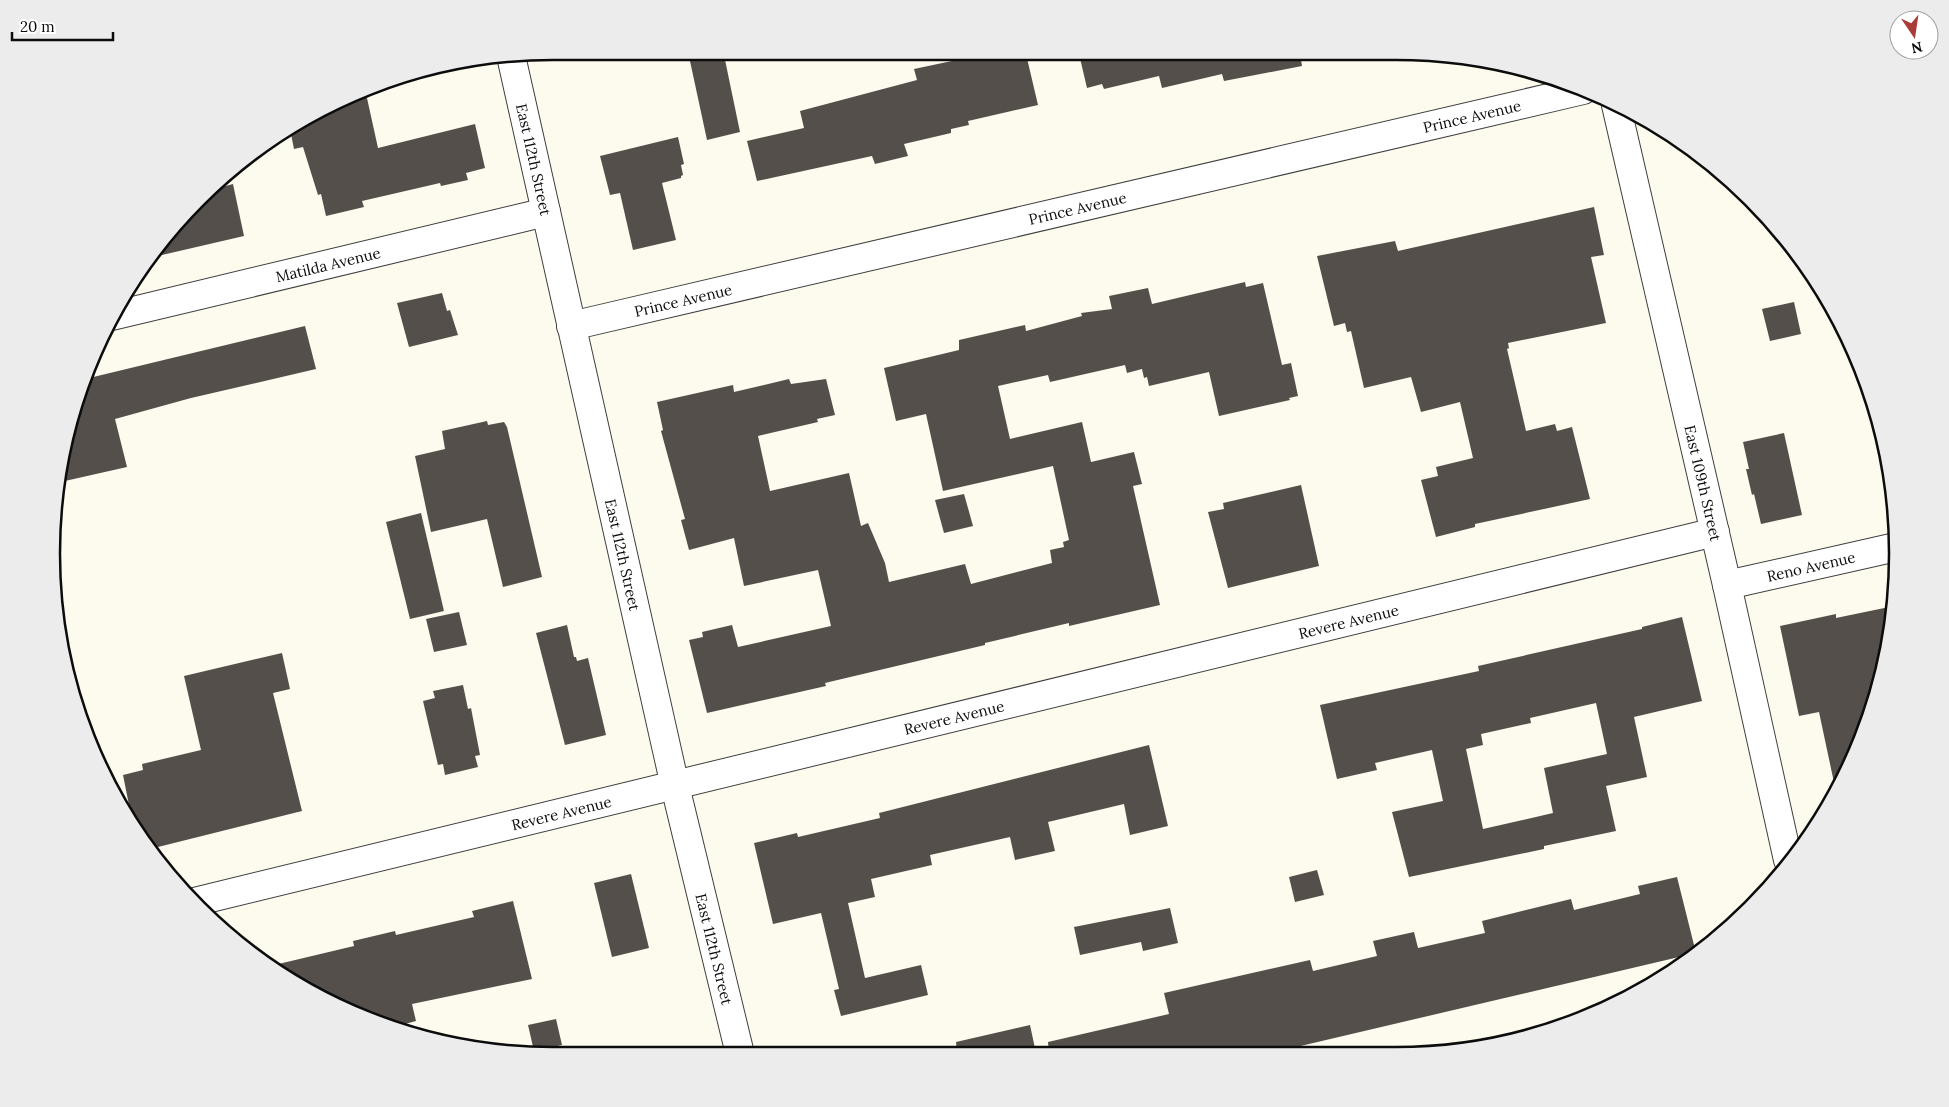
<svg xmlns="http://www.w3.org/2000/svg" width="1949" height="1107" font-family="Lora,serif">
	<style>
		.building { fill: #544f4a; fill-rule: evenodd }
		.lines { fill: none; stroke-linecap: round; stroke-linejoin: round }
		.minor-casing { stroke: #3f3f3f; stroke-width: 30 }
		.minor { stroke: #fff; stroke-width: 28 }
		.labels { text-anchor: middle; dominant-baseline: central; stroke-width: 5; stroke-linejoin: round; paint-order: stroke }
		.street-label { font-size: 15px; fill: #0c0c0c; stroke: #fff }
		.rim { fill: none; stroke: #0c0c0c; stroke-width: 2.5 }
	</style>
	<rect width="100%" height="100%" fill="#fdfbee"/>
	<g class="building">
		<path d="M 1300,53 L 1302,66 L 1224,81 L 1222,74 L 1162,88 L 1159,76 L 1104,89 L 1102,84 L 1087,88 L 1079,54 Z"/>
		<path d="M 985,54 L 1026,54 L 1038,105 L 968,121 L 969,125 L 951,129 L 951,133 L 904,144 L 908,156 L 875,164 L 872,156 L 757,181 L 747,141 L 804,128 L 800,111 L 917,80 L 914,69 Z"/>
		<path d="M 724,55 L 740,132 L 707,140 L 690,61 Z"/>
		<path d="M 365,89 L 378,148 L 475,124 L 485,168 L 466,173 L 468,180 L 441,186 L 440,183 L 362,201 L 364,207 L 326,216 L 321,194 L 318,195 L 303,147 L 294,149 L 290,129 L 331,103 Z"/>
		<path d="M 678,137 L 684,164 L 681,165 L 683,175 L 681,176 L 681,178 L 662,183 L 676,240 L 633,250 L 620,193 L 610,195 L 600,156 Z"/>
		<path d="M 233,184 L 244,236 L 149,258 L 198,199 L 207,191 Z"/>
		<path d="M 1594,207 L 1604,255 L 1591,257 L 1606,323 L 1508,343 L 1509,348 L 1507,349 L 1526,431 L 1555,424 L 1557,431 L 1572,427 L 1590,499 L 1475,524 L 1475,527 L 1436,537 L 1421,480 L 1438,476 L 1436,467 L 1473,458 L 1460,402 L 1421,412 L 1411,377 L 1364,388 L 1351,331 L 1347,332 L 1345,323 L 1334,326 L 1317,256 L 1395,241 L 1398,251 Z"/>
		<path d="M 1245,282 L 1246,287 L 1263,283 L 1282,365 L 1291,363 L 1298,396 L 1289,398 L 1290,400 L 1219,416 L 1209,372 L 1149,386 L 1147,377 L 1144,378 L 1142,369 L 1127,373 L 1125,365 L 1050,382 L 1048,375 L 998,386 L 1010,439 L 1082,422 L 1091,462 L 1134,452 L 1142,484 L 1133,486 L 1160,605 L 1069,626 L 1069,623 L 985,643 L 985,645 L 825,683 L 826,686 L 707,713 L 689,640 L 703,637 L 702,632 L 732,625 L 738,647 L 831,626 L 818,570 L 744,586 L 734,538 L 689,550 L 681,520 L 685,519 L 661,431 L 663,430 L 657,402 L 733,385 L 734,392 L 789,379 L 791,384 L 826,379 L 835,415 L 817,419 L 818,422 L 758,436 L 770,491 L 849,473 L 861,526 L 868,523 L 885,563 L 889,582 L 965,564 L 971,584 L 1052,563 L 1050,550 L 1064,547 L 1063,542 L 1069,540 L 1053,466 L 943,491 L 926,414 L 896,421 L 884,368 L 959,350 L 959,340 L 1025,325 L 1026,331 L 1082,316 L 1081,313 L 1112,309 L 1109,296 L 1148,288 L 1152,304 Z"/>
		<path d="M 442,293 L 447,311 L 450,310 L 458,335 L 409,347 L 397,303 Z"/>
		<path d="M 1794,302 L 1801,334 L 1770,341 L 1762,309 Z"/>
		<path d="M 305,326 L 316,369 L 191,398 L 115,419 L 127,467 L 56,483 L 68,423 L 85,379 Z"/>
		<path d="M 487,421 L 488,425 L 504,422 L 507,427 L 542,577 L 503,587 L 487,519 L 431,532 L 415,456 L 445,449 L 442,431 Z"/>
		<path d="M 1784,433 L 1802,515 L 1761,524 L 1754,494 L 1752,495 L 1746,469 L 1749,469 L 1743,442 Z"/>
		<path d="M 1301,485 L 1319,566 L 1228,588 L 1208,512 L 1224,509 L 1223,503 Z"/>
		<path d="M 964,494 L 973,526 L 944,533 L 935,500 Z"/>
		<path d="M 421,513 L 444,611 L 410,619 L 386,522 Z"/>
		<path d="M 1894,606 L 1893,619 L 1871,715 L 1836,792 L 1819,712 L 1799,716 L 1780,626 L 1836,614 L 1836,618 Z"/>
		<path d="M 459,612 L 467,645 L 434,652 L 426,619 Z"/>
		<path d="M 1682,617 L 1702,701 L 1634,717 L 1647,777 L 1606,786 L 1616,831 L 1544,846 L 1544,849 L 1409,877 L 1392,812 L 1443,801 L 1432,750 L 1375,763 L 1377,770 L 1337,779 L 1320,705 L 1479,671 L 1478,666 L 1642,629 L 1642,627 ZM 1596,703 L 1607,754 L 1544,768 L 1553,813 L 1483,829 L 1466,749 L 1483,745 L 1481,734 L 1531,723 L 1530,718 Z"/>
		<path d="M 567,625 L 574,657 L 576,657 L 577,661 L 588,658 L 606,735 L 565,745 L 536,633 Z"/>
		<path d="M 282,653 L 290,689 L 273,693 L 302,811 L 150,849 L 133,825 L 123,775 L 143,770 L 142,764 L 201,750 L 184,676 Z"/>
		<path d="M 463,685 L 468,709 L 471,708 L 480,755 L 475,756 L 478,767 L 445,775 L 443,764 L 438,765 L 423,701 L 435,698 L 433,691 Z"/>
		<path d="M 1149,745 L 1168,826 L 1130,835 L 1124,804 L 1048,822 L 1055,851 L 1015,860 L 1010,837 L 930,855 L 932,865 L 871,879 L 875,897 L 848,903 L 865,978 L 921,965 L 928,995 L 841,1016 L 834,990 L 839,989 L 821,913 L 773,924 L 754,843 L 797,833 L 798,837 L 880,818 L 879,813 Z"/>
		<path d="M 1317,870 L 1324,895 L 1295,902 L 1289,877 Z"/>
		<path d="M 631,874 L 649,948 L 612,957 L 594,883 Z"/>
		<path d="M 1677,877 L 1696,953 L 1275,1052 L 1049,1053 L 1048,1042 L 1169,1014 L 1164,993 L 1310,960 L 1313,971 L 1377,956 L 1373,941 L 1414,932 L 1418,948 L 1485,933 L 1482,921 L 1571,899 L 1574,910 L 1640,894 L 1638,886 Z"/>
		<path d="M 513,901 L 532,979 L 412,1004 L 416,1021 L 394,1027 L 302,988 L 270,966 L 354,946 L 353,941 L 395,931 L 396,935 L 474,917 L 472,911 Z"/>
		<path d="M 1170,908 L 1178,943 L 1143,951 L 1141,942 L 1080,955 L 1074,927 Z"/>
		<path d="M 556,1019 L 562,1045 L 534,1051 L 528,1025 Z"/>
		<path d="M 1030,1025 L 1036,1053 L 957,1053 L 956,1042 Z"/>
	</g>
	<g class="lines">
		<defs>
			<g id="minor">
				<path id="s1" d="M 511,56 L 675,786 L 740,1054"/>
				<path id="s2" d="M 1616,105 L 1727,585 L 1788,860"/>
				<path id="s3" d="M 112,316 L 546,212"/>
				<path id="s4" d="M 571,326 L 1583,90"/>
				<path id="s5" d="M 1727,585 L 1896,547"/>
				<path id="s6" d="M 194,902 L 1715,532"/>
			</g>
		</defs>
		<use href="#minor" class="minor-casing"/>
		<use href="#minor" class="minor"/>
	</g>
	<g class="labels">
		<g class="street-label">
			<text stroke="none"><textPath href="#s4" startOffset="925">Prince Avenue</textPath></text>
			<text stroke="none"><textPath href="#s1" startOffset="106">East 112th Street</textPath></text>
			<text stroke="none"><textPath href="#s4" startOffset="520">Prince Avenue</textPath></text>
			<text stroke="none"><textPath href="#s3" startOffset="222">Matilda Avenue</textPath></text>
			<text stroke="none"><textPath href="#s4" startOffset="115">Prince Avenue</textPath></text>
			<text stroke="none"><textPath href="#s2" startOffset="388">East 109th Street</textPath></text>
			<text stroke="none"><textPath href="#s1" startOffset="511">East 112th Street</textPath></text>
			<text stroke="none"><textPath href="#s5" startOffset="86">Reno Avenue</textPath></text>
			<text stroke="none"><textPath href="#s6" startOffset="1188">Revere Avenue</textPath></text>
			<text stroke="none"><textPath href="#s6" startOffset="782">Revere Avenue</textPath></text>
			<text stroke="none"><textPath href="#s6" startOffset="378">Revere Avenue</textPath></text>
			<text stroke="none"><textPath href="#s1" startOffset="916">East 112th Street</textPath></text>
		</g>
	</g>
	<path d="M0 0H1949V1107H0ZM553 60H1396A493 493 0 0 1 1889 553V554A493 493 0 0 1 1396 1047H553A493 493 0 0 1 60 554V553A493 493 0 0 1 553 60Z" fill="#ececec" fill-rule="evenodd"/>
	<path class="rim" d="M553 60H1396A493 493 0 0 1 1889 553V554A493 493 0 0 1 1396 1047H553A493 493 0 0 1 60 554V553A493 493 0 0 1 553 60Z"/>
	<g transform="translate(1914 35) rotate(167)"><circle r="24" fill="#ffffff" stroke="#9e9e9e"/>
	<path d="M0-4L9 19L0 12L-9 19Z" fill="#aa3c37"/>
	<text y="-8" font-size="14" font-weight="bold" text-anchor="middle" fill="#0c0c0c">N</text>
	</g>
	<path d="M12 32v8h101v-8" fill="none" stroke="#0c0c0c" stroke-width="2.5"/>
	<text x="20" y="32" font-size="15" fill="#0c0c0c" stroke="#ffffff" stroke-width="4" paint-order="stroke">20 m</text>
</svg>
